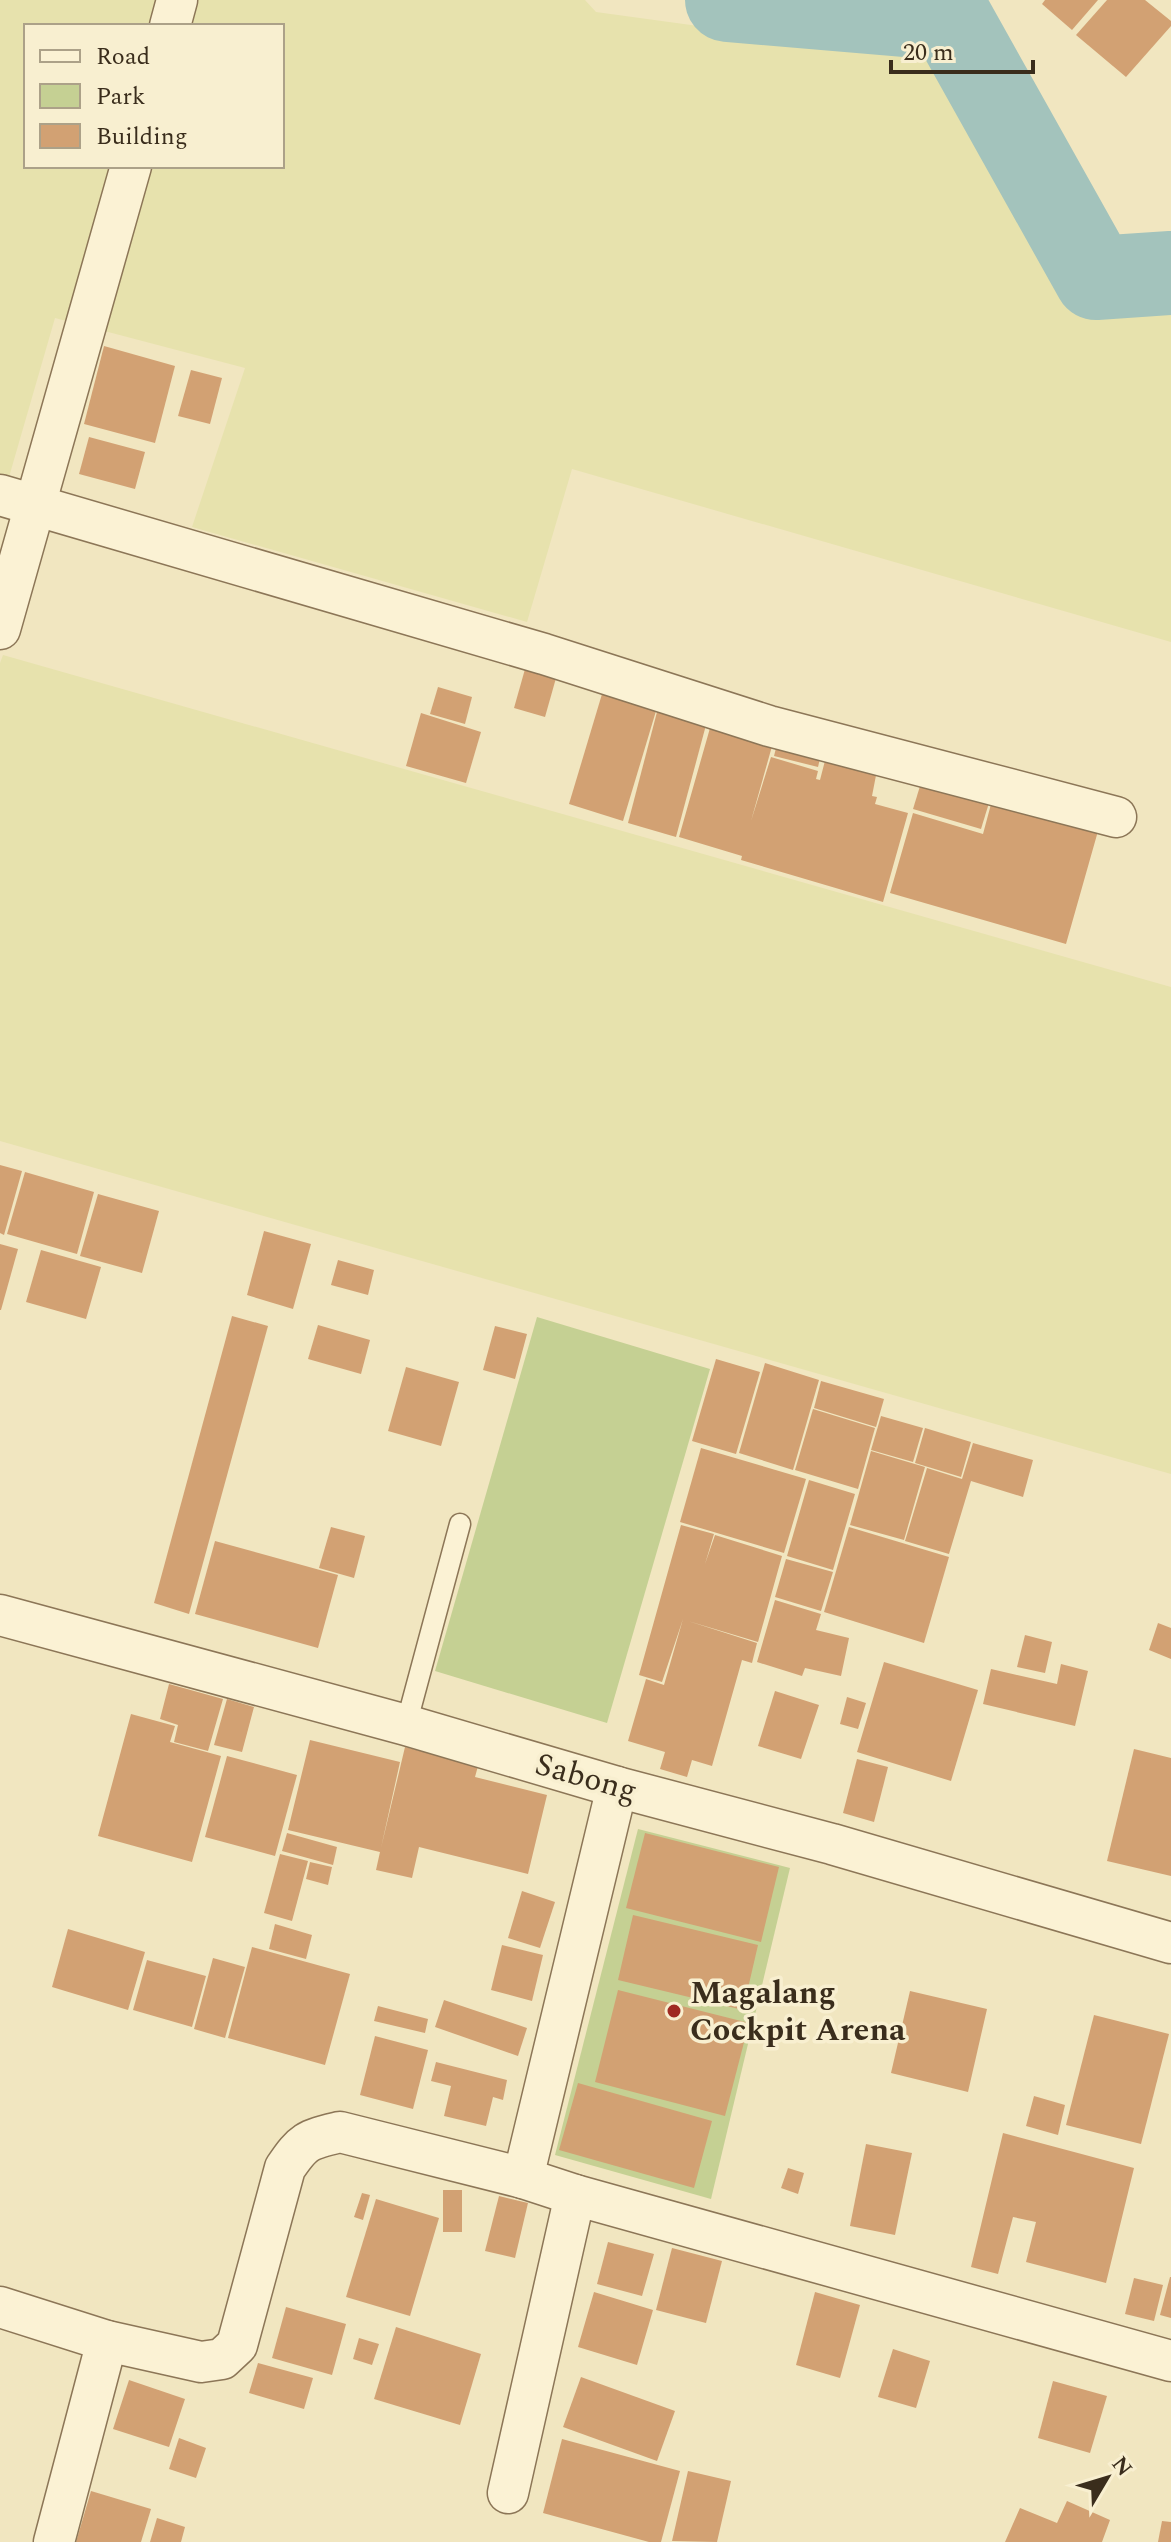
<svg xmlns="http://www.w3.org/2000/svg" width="1171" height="2542" font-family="Spectral,serif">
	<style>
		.farmland { fill: #e7e2ad; fill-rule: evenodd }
		.green { fill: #c5d093 }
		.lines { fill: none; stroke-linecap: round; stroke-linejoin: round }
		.river { stroke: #a3c3bc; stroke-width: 84 }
		.building { fill: #d2a173 }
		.lane-casing { stroke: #8c7657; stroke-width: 23 }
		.street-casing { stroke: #8c7657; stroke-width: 43 }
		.lane { stroke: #fbf2d4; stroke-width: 20 }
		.street { stroke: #fbf2d4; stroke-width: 40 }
		.poi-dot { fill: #9f2a22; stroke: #f8efd0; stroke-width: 3 }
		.labels { text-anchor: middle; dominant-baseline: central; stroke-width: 7; stroke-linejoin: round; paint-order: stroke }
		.street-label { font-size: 32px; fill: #3a2d1c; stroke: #f8efd0 }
		.poi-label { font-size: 32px; font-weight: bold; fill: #3a2d1c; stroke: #f8efd0; text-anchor: start }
	</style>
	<rect width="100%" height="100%" fill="#f1e6c0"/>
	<g class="farmland">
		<path d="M 0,0 L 585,0 L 596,12 L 945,60 L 1088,293 L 1171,291 L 1171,642 L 572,469 L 527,622 L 192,527 L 245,368 L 55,318 L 9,477 L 0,474 ZM 26,26 L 282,26 L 282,166 L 26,166 Z"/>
		<path d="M 3,655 L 1171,987 L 1171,1474 L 0,1141 L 0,663 Z"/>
	</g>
	<g class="green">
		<path d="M 537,1317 L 710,1369 L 607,1723 L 435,1671 Z"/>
		<path d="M 638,1829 L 790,1868 L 711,2199 L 555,2155 Z"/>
	</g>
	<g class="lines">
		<path class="river" d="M 727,0 L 951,19 L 1096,278 L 1171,273"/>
	</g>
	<g class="building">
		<path d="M 1045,0 L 1098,0 L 1072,30 L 1042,4 Z"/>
		<path d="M 1107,0 L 1145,0 L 1171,21 L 1171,26 L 1126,77 L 1076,35 Z"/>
		<path d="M 104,346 L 175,366 L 155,443 L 84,424 Z"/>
		<path d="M 191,370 L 222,378 L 210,424 L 178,416 Z"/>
		<path d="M 89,437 L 145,452 L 135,489 L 79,474 Z"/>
		<path d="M 529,655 L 560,664 L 545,717 L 514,708 Z"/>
		<path d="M 438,687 L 472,697 L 465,724 L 430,714 Z"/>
		<path d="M 602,694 L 656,711 L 623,821 L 569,804 Z"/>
		<path d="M 657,712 L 706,725 L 676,837 L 628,823 Z"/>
		<path d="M 421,713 L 481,732 L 466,783 L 406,766 Z"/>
		<path d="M 714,714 L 776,732 L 751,821 L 771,757 L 818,771 L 816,779 L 820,780 L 827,753 L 878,765 L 872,796 L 877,797 L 875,804 L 908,813 L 883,902 L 741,860 L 742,856 L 679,837 Z"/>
		<path d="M 779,736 L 823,746 L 818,767 L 774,756 Z"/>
		<path d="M 924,773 L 992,793 L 981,829 L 913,809 Z"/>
		<path d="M 994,793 L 1100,824 L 1066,944 L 890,893 L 913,813 L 983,834 Z"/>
		<path d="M 0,1165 L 22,1171 L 4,1235 L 0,1233 Z"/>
		<path d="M 25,1172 L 94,1192 L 77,1254 L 7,1234 Z"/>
		<path d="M 98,1194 L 159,1211 L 142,1273 L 80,1256 Z"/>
		<path d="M 264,1231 L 311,1244 L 293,1309 L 247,1295 Z"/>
		<path d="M 0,1244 L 18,1249 L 1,1310 L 0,1310 Z"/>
		<path d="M 41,1250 L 101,1267 L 86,1319 L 26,1302 Z"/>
		<path d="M 338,1260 L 374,1270 L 368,1295 L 331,1285 Z"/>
		<path d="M 232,1316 L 268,1326 L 189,1614 L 154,1603 Z"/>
		<path d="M 318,1325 L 370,1340 L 361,1374 L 308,1359 Z"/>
		<path d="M 495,1326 L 527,1334 L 515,1379 L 483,1370 Z"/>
		<path d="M 716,1359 L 760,1372 L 736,1454 L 692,1441 Z"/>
		<path d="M 765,1363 L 819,1380 L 793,1470 L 739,1453 Z"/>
		<path d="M 406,1367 L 459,1382 L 441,1446 L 388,1431 Z"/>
		<path d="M 821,1381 L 884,1399 L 876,1427 L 814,1408 Z"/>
		<path d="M 813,1409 L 875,1428 L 858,1489 L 795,1470 Z"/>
		<path d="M 881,1416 L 923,1428 L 913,1462 L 871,1450 Z"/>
		<path d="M 925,1428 L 971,1442 L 961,1477 L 915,1463 Z"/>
		<path d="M 973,1443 L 1033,1460 L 1023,1497 L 971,1481 L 949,1554 L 905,1541 L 927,1468 L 962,1479 Z"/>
		<path d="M 701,1448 L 806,1479 L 784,1553 L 680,1522 Z"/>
		<path d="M 871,1451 L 925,1467 L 904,1540 L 850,1525 Z"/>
		<path d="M 809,1480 L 855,1494 L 833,1570 L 787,1556 Z"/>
		<path d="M 681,1525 L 714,1534 L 705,1564 L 715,1535 L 782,1556 L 758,1642 L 688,1621 L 757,1643 L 752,1663 L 742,1660 L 712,1766 L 692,1760 L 687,1777 L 660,1769 L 665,1752 L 628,1741 L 646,1679 L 664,1685 L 683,1619 L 662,1682 L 639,1675 Z"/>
		<path d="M 331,1527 L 365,1536 L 354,1578 L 319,1568 Z"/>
		<path d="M 849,1527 L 949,1557 L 924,1643 L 824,1612 Z"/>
		<path d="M 215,1541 L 338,1575 L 318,1648 L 195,1614 Z"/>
		<path d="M 786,1559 L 833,1572 L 821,1611 L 775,1597 Z"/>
		<path d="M 775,1600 L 821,1614 L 816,1630 L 849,1638 L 841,1676 L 805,1668 L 802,1676 L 757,1662 Z"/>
		<path d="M 1158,1623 L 1171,1628 L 1171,1659 L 1149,1650 Z"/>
		<path d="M 1025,1635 L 1052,1642 L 1045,1673 L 1017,1667 Z"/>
		<path d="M 884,1662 L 978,1690 L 951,1781 L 857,1752 Z"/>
		<path d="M 1061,1664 L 1088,1671 L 1075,1726 L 983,1704 L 991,1669 L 1057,1684 Z"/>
		<path d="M 169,1684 L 223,1699 L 208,1751 L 174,1742 L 178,1725 L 160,1719 Z"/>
		<path d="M 775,1691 L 819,1705 L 801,1759 L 758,1746 Z"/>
		<path d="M 847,1697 L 866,1703 L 858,1729 L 840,1724 Z"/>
		<path d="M 227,1699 L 254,1707 L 242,1752 L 214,1745 Z"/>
		<path d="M 131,1714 L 175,1726 L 170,1742 L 221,1756 L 192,1862 L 98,1836 Z"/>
		<path d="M 310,1740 L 400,1762 L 381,1848 L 405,1747 L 478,1766 L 475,1777 L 547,1795 L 528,1874 L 419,1847 L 412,1878 L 376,1870 L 380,1852 L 288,1830 Z"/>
		<path d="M 1134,1749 L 1171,1758 L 1171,1876 L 1107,1861 Z"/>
		<path d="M 227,1756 L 297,1775 L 275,1856 L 205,1837 Z"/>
		<path d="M 857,1759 L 888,1767 L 874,1822 L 843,1813 Z"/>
		<path d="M 287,1833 L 337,1847 L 333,1865 L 282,1851 Z"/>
		<path d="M 645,1833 L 779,1867 L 761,1942 L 626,1908 Z"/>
		<path d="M 280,1854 L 308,1861 L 292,1921 L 264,1913 Z"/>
		<path d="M 310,1862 L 332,1867 L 328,1885 L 306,1879 Z"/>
		<path d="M 522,1891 L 555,1902 L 540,1948 L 508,1938 Z"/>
		<path d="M 633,1915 L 758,1945 L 743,2010 L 618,1980 Z"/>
		<path d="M 275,1924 L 312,1935 L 306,1959 L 269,1949 Z"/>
		<path d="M 68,1929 L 145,1952 L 128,2010 L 52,1987 Z"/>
		<path d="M 502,1945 L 543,1955 L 532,2001 L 491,1990 Z"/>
		<path d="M 252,1947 L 350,1974 L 325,2065 L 228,2038 Z"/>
		<path d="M 213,1958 L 245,1967 L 225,2038 L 194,2029 Z"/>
		<path d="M 147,1960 L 206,1976 L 192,2027 L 133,2010 Z"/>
		<path d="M 618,1990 L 749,2023 L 725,2116 L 595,2082 Z"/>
		<path d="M 910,1991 L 987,2009 L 968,2092 L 891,2073 Z"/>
		<path d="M 444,2000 L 527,2028 L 518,2056 L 435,2027 Z"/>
		<path d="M 378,2006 L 428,2019 L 425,2033 L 374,2021 Z"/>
		<path d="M 1094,2015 L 1169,2034 L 1141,2144 L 1066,2125 Z"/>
		<path d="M 375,2036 L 428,2050 L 413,2109 L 360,2095 Z"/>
		<path d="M 436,2062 L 507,2080 L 503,2100 L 493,2097 L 486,2126 L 444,2116 L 451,2086 L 431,2081 Z"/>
		<path d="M 578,2083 L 712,2121 L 694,2188 L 559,2150 Z"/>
		<path d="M 1034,2096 L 1065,2105 L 1058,2135 L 1026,2126 Z"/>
		<path d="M 1003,2133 L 1134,2168 L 1106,2283 L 1026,2262 L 1036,2222 L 1013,2217 L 998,2274 L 971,2267 Z"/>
		<path d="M 866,2144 L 912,2153 L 895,2235 L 850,2226 Z"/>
		<path d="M 788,2168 L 804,2173 L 798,2194 L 781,2188 Z"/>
		<rect x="443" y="2190" width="19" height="42"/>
		<path d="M 362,2193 L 370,2195 L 363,2220 L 354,2217 Z"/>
		<path d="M 499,2196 L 528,2203 L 515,2258 L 485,2251 Z"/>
		<path d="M 376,2199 L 439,2218 L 410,2316 L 346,2297 Z"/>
		<path d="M 608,2242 L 654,2254 L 642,2296 L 597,2284 Z"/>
		<path d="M 672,2248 L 722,2261 L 706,2323 L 656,2310 Z"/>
		<path d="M 1170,2277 L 1171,2277 L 1171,2318 L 1160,2315 Z"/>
		<path d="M 1134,2278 L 1163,2285 L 1154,2321 L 1125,2314 Z"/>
		<path d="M 594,2292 L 653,2310 L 637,2365 L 578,2347 Z"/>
		<path d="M 815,2292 L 860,2305 L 840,2378 L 796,2365 Z"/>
		<path d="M 286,2307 L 346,2324 L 332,2375 L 272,2358 Z"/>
		<path d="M 396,2327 L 481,2354 L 460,2425 L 374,2399 Z"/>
		<path d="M 359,2338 L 379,2344 L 372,2365 L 353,2359 Z"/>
		<path d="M 893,2349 L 930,2361 L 916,2408 L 878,2397 Z"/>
		<path d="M 258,2363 L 313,2378 L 304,2409 L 249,2393 Z"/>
		<path d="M 581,2377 L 675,2411 L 657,2461 L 563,2427 Z"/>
		<path d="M 129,2380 L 185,2399 L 169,2447 L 113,2429 Z"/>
		<path d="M 1053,2381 L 1107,2396 L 1090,2453 L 1038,2438 Z"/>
		<path d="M 179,2438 L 206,2448 L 196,2478 L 169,2469 Z"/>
		<path d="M 562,2439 L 680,2471 L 661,2542 L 649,2542 L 543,2513 Z"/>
		<path d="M 688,2471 L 731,2481 L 717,2542 L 672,2541 Z"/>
		<path d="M 91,2491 L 151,2509 L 141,2542 L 76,2542 Z"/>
		<path d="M 1067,2501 L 1110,2520 L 1102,2542 L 1005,2542 L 1020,2508 L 1057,2523 Z"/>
		<path d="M 157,2518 L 185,2527 L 181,2542 L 150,2542 Z"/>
		<path d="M 1162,2521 L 1171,2522 L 1171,2542 L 1158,2542 Z"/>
	</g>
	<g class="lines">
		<defs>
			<path id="lane" d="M 406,1725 L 460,1524"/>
			<g id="street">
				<path d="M 170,26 L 177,0"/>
				<path d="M 0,495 L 544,654 L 769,726 L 1116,817"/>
				<path d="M 0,629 L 131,166"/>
				<path d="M 0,1615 L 406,1725 L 617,1787 L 832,1844 L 1171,1943"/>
				<path d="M 523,2178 L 617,1787"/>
				<path d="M 0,2307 L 107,2341 L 201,2362 L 222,2359 L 237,2345 L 285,2168 C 304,2140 307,2140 340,2132 L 523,2178 L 575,2195 L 1171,2361"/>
				<path d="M 508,2493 L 575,2195"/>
				<path d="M 54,2542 L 107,2341"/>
			</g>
		</defs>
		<use href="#lane" class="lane-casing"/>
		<use href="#street" class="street-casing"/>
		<use href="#lane" class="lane"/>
		<use href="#street" class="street"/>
	</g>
	<circle class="poi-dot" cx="674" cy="2011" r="8"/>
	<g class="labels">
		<g class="street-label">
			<text transform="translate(586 1778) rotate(16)">Sabong</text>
		</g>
		<g class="poi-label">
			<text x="690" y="1993">Magalang<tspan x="690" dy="37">Cockpit Arena</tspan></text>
		</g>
	</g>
	<rect x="24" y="24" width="260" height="144" fill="#f8efd0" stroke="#aca188" stroke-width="2"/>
	<rect x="40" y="50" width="40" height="12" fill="#fbf2d4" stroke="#aca188" stroke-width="2"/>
	<text x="96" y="64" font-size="24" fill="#3a2d1c">Road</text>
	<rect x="40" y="84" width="40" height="24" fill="#c5d093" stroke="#aca188" stroke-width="2"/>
	<text x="96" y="104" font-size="24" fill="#3a2d1c">Park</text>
	<rect x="40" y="124" width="40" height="24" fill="#d2a173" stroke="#aca188" stroke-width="2"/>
	<text x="96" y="144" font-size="24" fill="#3a2d1c">Building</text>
	<g transform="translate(1107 2478) rotate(52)" stroke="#f8efd0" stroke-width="6" paint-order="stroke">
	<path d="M0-6L14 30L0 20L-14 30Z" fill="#3a2d1c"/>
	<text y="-12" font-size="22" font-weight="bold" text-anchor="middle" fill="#3a2d1c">N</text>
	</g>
	<path d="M891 60v12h142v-12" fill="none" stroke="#3a2d1c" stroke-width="4"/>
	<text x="903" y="60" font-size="24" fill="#3a2d1c" stroke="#f8efd0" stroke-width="6" paint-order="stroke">20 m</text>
</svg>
